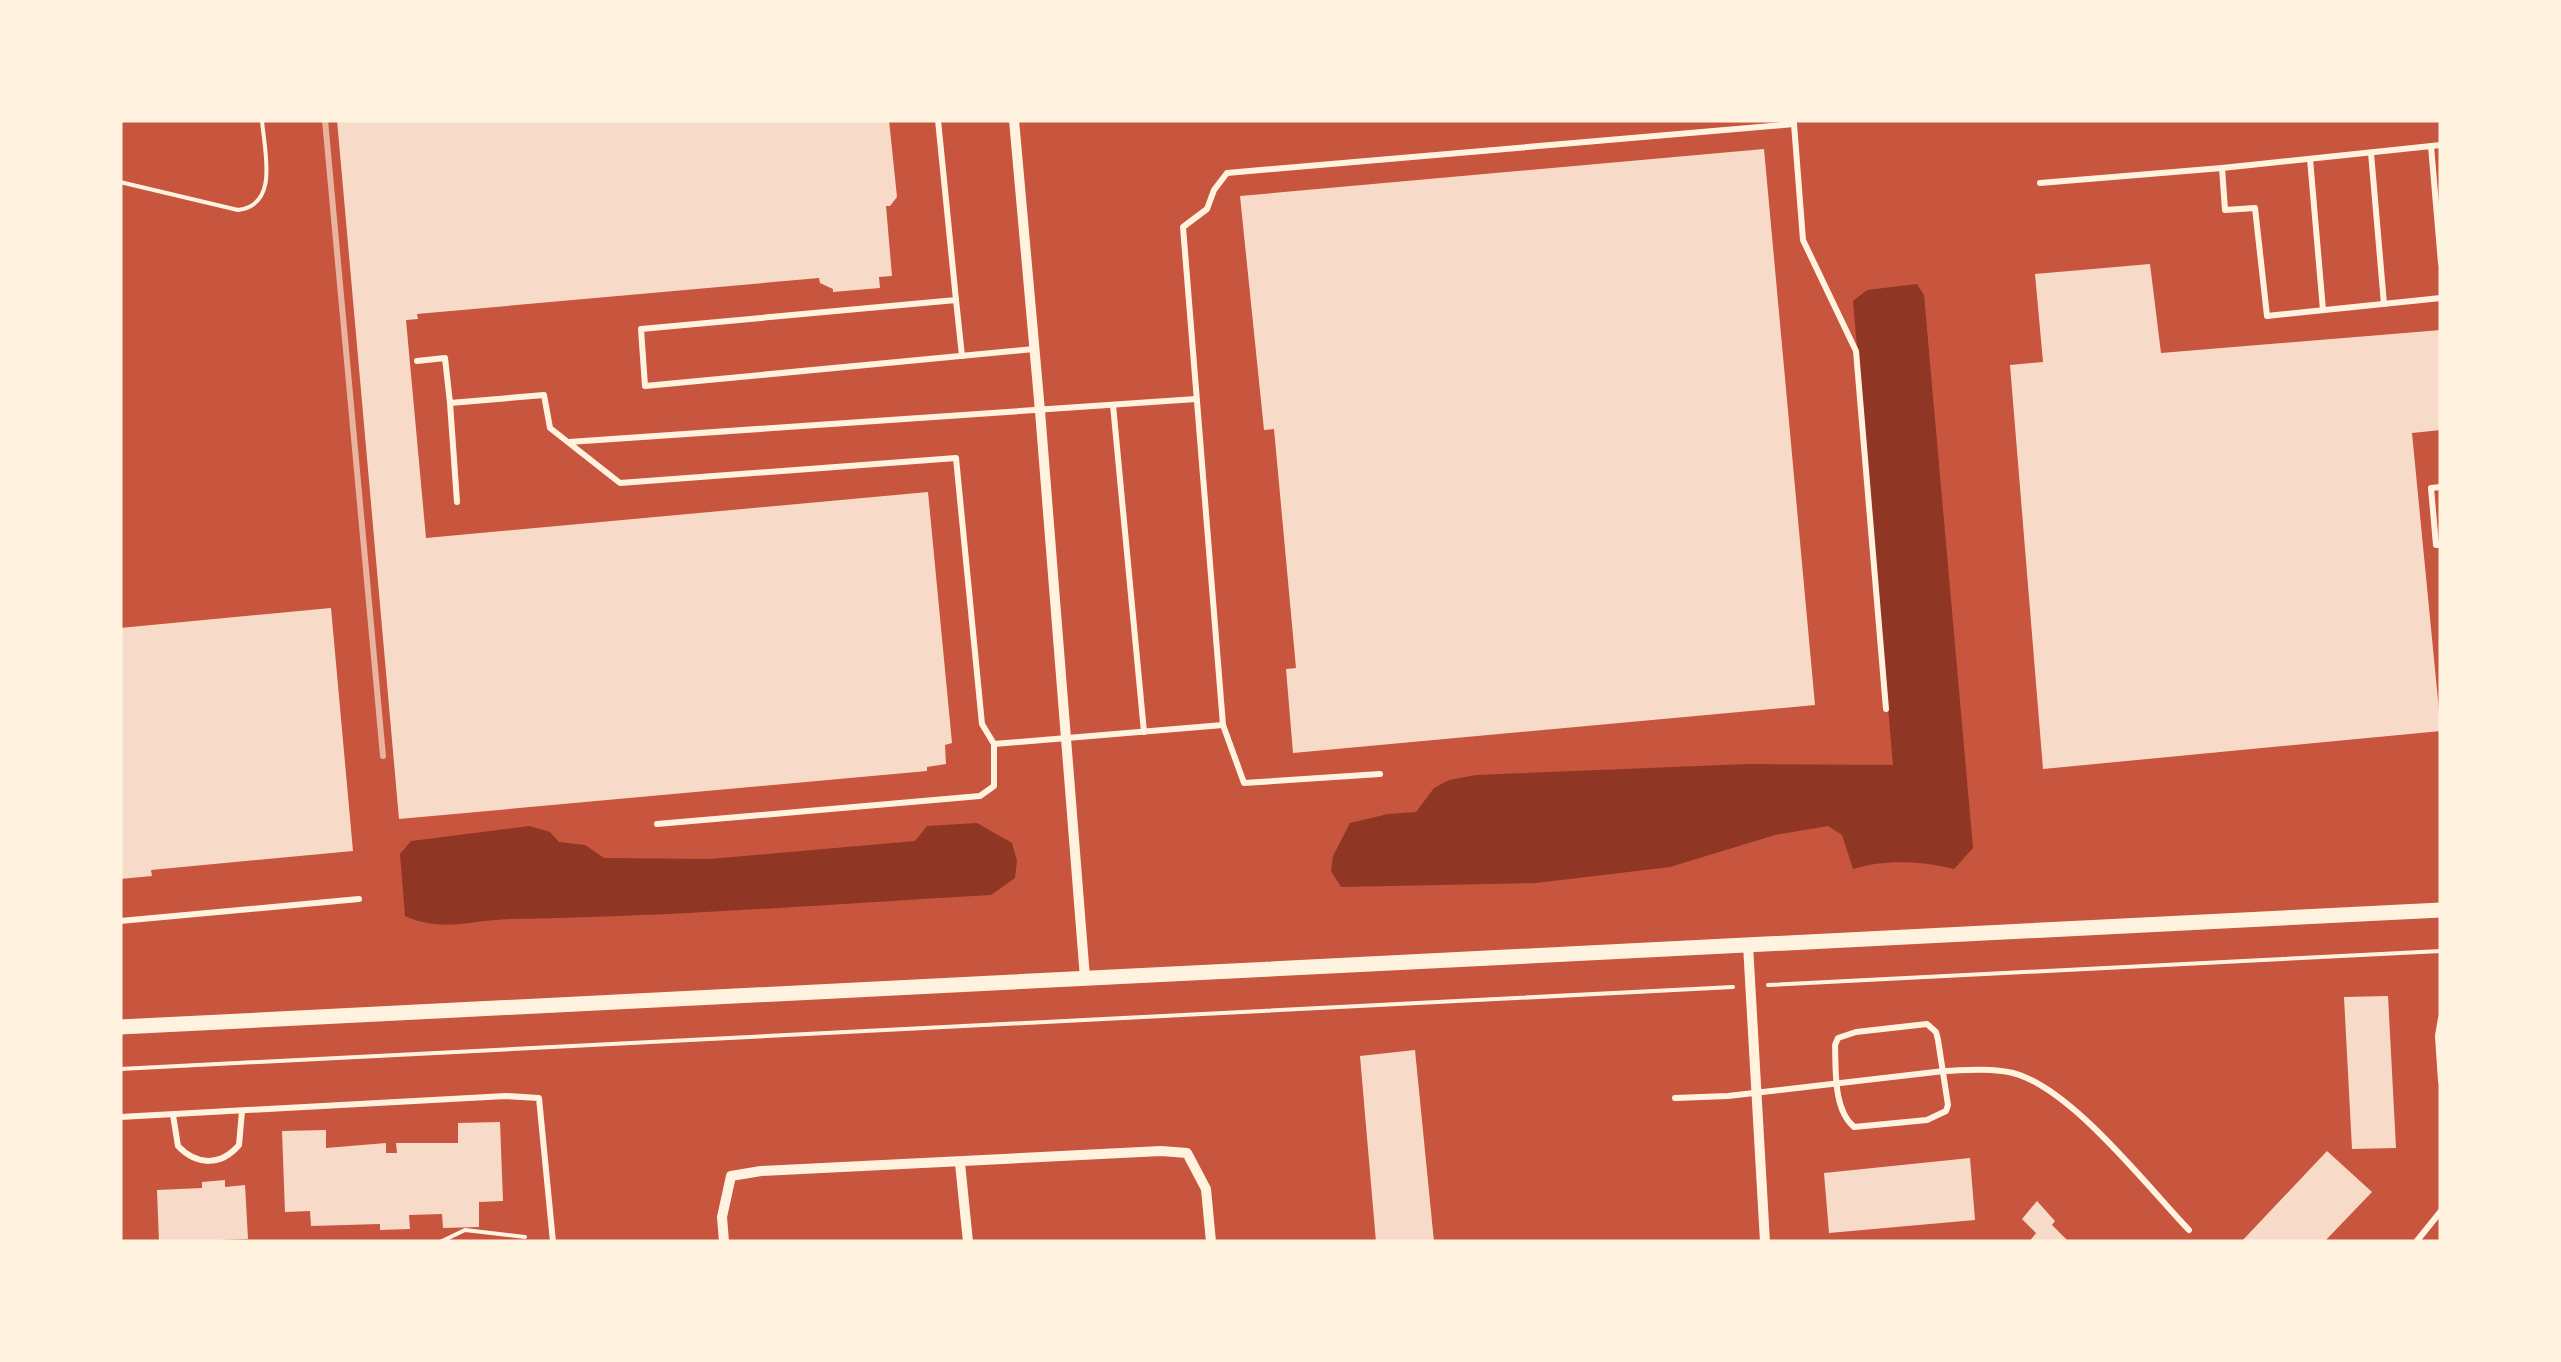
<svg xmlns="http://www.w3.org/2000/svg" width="2561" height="1362" font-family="'Sofia Sans Condensed',sans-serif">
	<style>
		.water { fill: #8f3625 }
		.building { fill: #f7dbc8 }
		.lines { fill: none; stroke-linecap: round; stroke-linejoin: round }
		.path { stroke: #fff3e0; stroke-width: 4 }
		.service { stroke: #fff3e0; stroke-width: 6 }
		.minor { stroke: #fff3e0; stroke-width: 10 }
		.tertiary { stroke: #fff3e0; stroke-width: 15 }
		.rail { stroke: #e9b49f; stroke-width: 6 }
	</style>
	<rect width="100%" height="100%" fill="#c8553d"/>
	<g class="water">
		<path d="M 1917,284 L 1924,295 L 1973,848 L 1954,869 C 1922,861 1885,859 1853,869 L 1842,835 L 1828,826 L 1775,835 L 1670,867 L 1536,883 L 1341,887 L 1331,871 L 1333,856 L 1350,823 L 1388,814 L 1416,812 L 1434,788 L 1449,780 L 1476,775 L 1748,764 L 1893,765 L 1853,301 L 1867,290 Z"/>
		<path d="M 977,823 L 1012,843 L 1017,861 L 1015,878 L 991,895 C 830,904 670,917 510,919 C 470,920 444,933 405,916 L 400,854 L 411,841 L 529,826 L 550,832 L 559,842 L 585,845 L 604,858 L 710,859 L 915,841 L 927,826 Z"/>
	</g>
	<g class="building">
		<path d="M 337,120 L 889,120 L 897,197 L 890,206 L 886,206 L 892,276 L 879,277 L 880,288 L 833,292 L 833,289 L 820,283 L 819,278 L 417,314 L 418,319 L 406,320 L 426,538 L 928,492 L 952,743 L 945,745 L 946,764 L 927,767 L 927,771 L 399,819 Z"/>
		<path d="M 1764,149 L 1815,705 L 1293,753 L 1286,669 L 1296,668 L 1274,429 L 1264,430 L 1240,196 Z"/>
		<path d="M 2150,264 L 2161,353 L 2441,330 L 2441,430 L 2412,433 L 2441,731 L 2043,769 L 2010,365 L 2043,362 L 2035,274 Z"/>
		<path d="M 331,608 L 353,851 L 151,870 L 152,876 L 120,879 L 120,628 Z"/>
		<path d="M 2388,996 L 2396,1148 L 2352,1149 L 2344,997 Z"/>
		<path d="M 1415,1050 L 1434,1242 L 1376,1242 L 1360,1056 Z"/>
		<path d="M 500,1122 L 503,1201 L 479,1202 L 479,1227 L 443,1228 L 442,1214 L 409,1215 L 410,1229 L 380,1230 L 380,1224 L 311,1226 L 310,1211 L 285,1212 L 282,1131 L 326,1130 L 326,1148 L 386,1143 L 386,1153 L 397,1153 L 396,1143 L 458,1143 L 458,1123 Z"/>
		<path d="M 2327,1151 L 2372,1192 L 2324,1242 L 2241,1242 Z"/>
		<path d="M 1970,1158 L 1975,1220 L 1829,1233 L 1824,1173 Z"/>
		<path d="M 225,1180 L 225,1187 L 245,1185 L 248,1239 L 159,1242 L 157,1190 L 202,1188 L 202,1182 Z"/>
		<path d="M 2037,1201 L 2055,1221 L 2052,1225 L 2069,1242 L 2029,1242 L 2036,1233 L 2022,1219 Z"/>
	</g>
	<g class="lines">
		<g class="path">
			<path d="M 120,182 L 238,210 C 280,205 264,150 262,120"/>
			<path d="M 1768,985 L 2441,951"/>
			<path d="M 120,1069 L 1733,987"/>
			<path d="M 440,1242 L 465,1230 L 525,1237"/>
		</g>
		<g class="service">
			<path d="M 938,120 L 956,300 L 641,329 L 645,386 L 1034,349"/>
			<path d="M 1794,124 L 1803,240 L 1856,351 L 1886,709"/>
			<path d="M 2441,145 L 2222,168 L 2225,210 L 2255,208 L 2267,316 L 2441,298"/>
			<path d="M 2431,146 L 2441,263"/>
			<path d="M 2371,153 L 2384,304"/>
			<path d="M 2310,159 L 2323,310"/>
			<path d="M 2040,183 L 2222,168"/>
			<path d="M 956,300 L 962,356"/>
			<path d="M 417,361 L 445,358 L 450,403 L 544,395 L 550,428 L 620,483 L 956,458 L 982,724 L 994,744 L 1223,725 L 1183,227 L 1207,209 L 1214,190 L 1227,173 L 1794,124 L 1794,120"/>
			<path d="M 450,403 L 457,502"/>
			<path d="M 1113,405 L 1144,732"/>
			<path d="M 569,442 L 1196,399"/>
			<path d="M 2441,487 L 2431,488 L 2436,545 L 2441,545"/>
			<path d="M 1223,725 L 1244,783 L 1380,774"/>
			<path d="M 657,824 L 980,796 L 994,786 L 994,744"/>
			<path d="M 120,921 L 359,899"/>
			<path d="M 2441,1018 L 2438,1036 L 2441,1081"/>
			<path d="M 1927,1024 L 1936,1032 L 1938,1040 L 1948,1105 L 1946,1111 L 1927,1120 L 1854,1127 C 1833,1109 1836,1070 1835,1045 L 1838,1038 L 1856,1032 Z"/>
			<path d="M 1675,1098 L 1728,1096 L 1944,1071 C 1966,1070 1991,1068 2013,1073 C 2071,1088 2146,1185 2189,1230"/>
			<path d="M 173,1115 L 178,1146 C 197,1166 221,1166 239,1145 L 242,1111"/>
			<path d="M 120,1117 L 506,1096 L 539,1098 L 553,1242"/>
			<path d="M 2416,1242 L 2441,1211"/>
		</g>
		<g class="minor">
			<path d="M 1014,120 L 1040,411 L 1085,978"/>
			<path d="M 1748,945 L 1765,1242"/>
			<path d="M 960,1163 L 968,1242"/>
			<path d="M 724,1242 L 722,1217 L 731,1176 L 761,1171 L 1161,1151 L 1187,1153 L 1206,1189 L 1211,1242"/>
		</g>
		<path class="tertiary" d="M 120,1027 L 2441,910"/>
		<path class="rail" d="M 325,120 L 383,756"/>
	</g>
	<rect width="2561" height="1362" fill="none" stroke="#fff3e0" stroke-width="245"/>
</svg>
